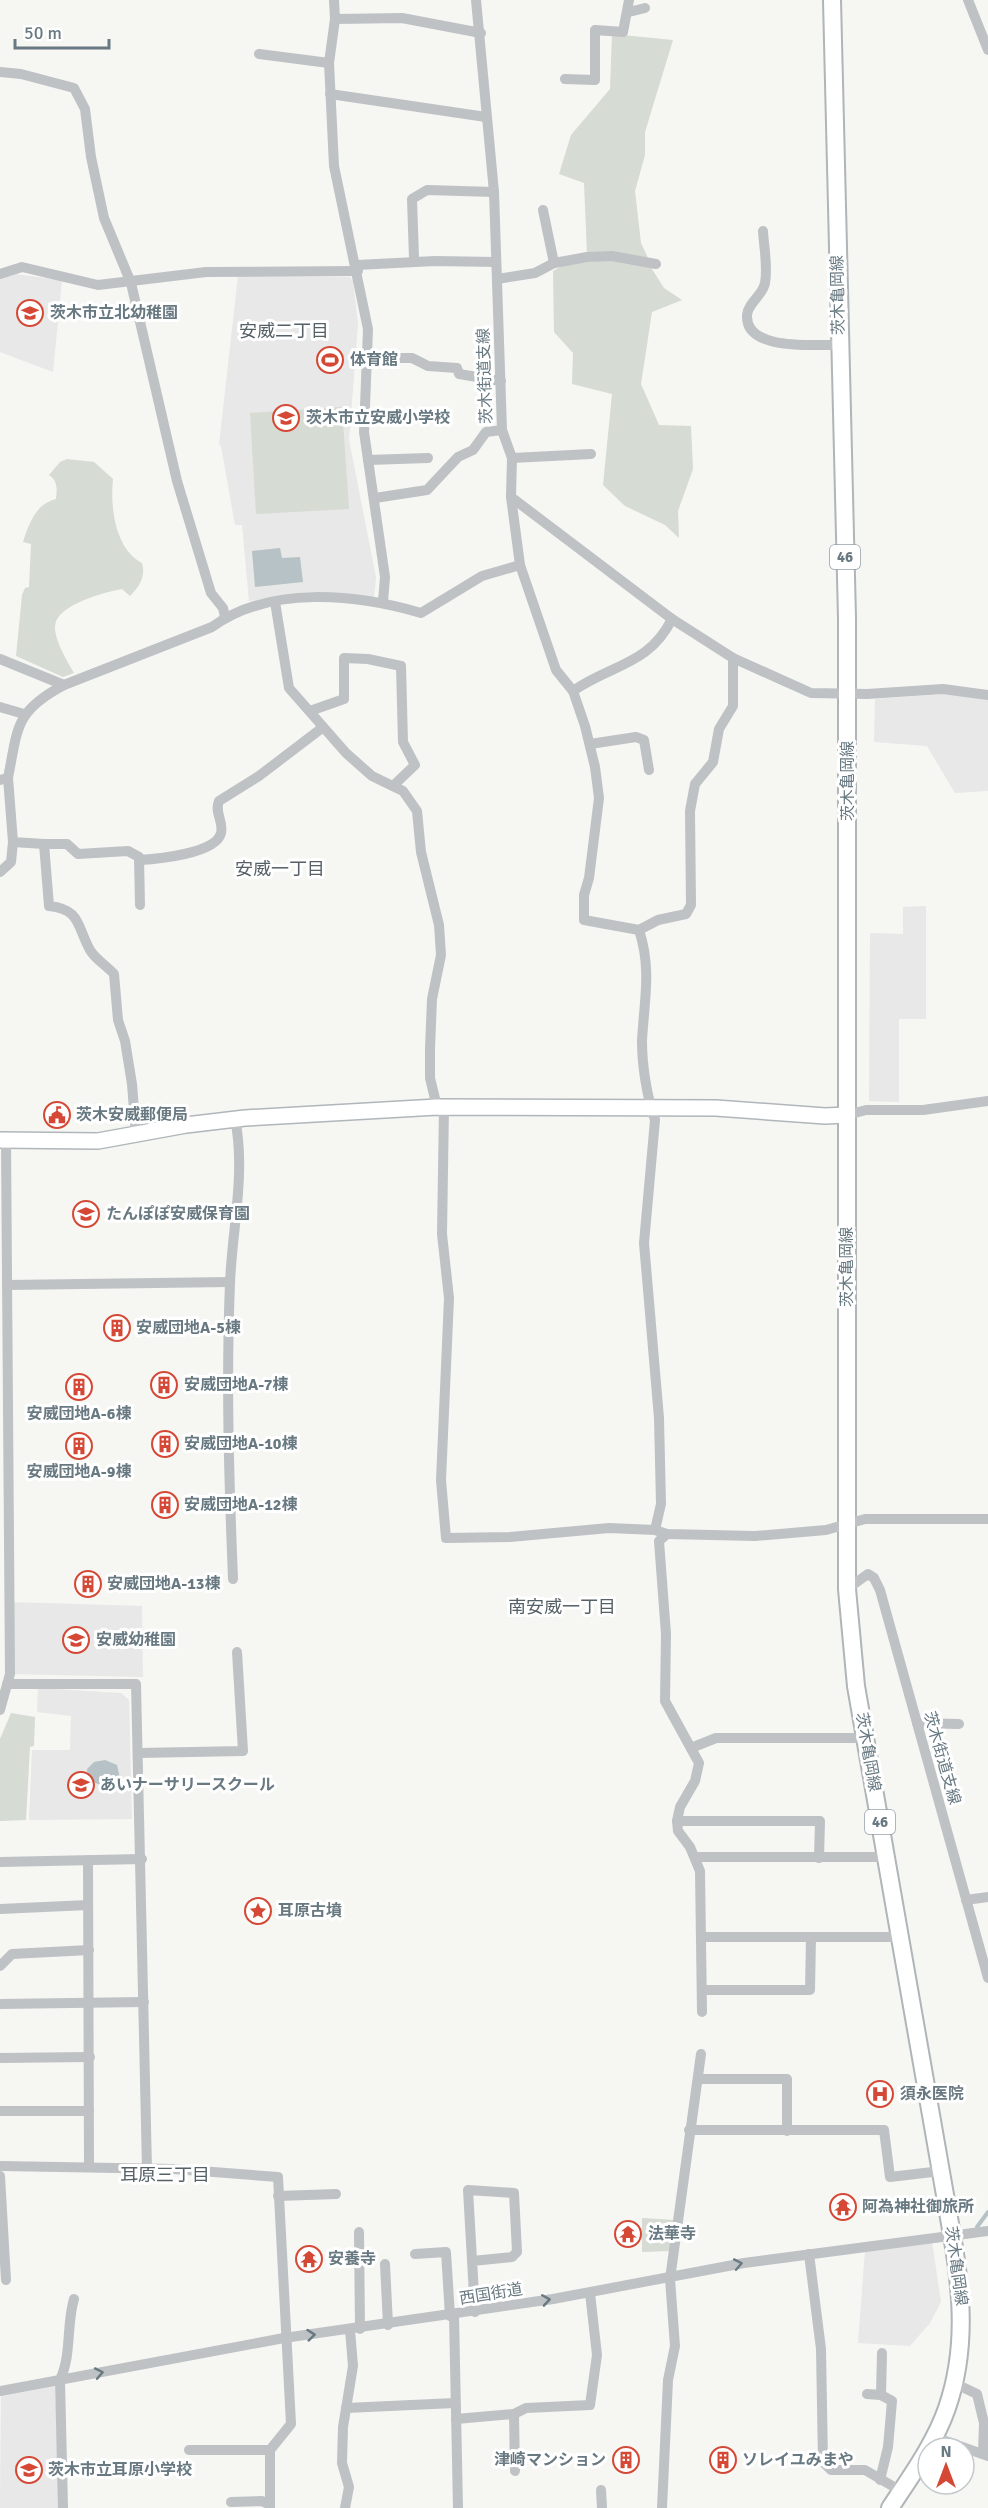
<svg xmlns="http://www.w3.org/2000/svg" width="988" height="2508" font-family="Signika,'Noto Sans JP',sans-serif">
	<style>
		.built { fill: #e7e8e7 }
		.green { fill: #d6dbd3 }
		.water { fill: #b6c2c5 }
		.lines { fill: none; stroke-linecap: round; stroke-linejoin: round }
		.stream { stroke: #b6c2c5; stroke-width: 4 }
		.secondary-casing { stroke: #b0b6ba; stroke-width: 18 }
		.primary-casing { stroke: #afb5b8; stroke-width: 20 }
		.street { stroke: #bec2c5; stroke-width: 10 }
		.secondary { stroke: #fff; stroke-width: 15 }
		.primary { stroke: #fff; stroke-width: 16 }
		.oneway { stroke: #687982 }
		.labels { text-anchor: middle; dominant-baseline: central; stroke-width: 6; stroke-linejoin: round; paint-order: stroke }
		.shield { fill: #fff; stroke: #95a1a8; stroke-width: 1.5 }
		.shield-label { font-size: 15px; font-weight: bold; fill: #687982 }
		.street-label { font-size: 16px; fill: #687982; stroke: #fff }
		.poi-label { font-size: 16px; font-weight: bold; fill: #687982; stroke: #fff; text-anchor: start }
		.neighbourhood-label { font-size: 18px; fill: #556167; stroke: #fff }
	</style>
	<rect width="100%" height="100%" fill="#f6f6f3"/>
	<g class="built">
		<path d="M 6,273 L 62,280 L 53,372 L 0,352 L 0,278 Z"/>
		<path d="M 238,276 L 350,277 L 353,281 L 358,324 L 349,440 L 376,577 L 374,598 L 310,595 L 249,601 L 242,525 L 235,525 L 221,446 L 219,445 Z"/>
		<path d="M 960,693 L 988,700 L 988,791 L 955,793 L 927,746 L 874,742 L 875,699 Z"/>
		<path d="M 926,906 L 926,1019 L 899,1019 L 899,1102 L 869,1101 L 870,933 L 903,934 L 903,907 Z"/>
		<path d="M 9,1602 L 142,1606 L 143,1677 L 10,1674 Z"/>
		<path d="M 38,1688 L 121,1693 L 129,1700 L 132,1819 L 29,1820 L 32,1750 L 70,1750 L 71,1716 L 37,1712 Z"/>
		<path d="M 932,2242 L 941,2302 L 930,2323 L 910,2346 L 858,2343 L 865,2251 Z"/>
		<path d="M 55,2383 L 60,2508 L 0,2508 L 1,2394 Z"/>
	</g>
	<g class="green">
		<path d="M 612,34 L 673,40 L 645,132 L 645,155 L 635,191 L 641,243 L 648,258 L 587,254 L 584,183 L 559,174 L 571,135 L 610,89 Z"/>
		<path d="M 611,259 L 650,266 L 664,288 L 682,300 L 652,312 L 641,384 L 659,425 L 691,426 L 693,469 L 678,511 L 679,538 L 665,525 L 625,506 L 603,485 L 612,394 L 572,384 L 573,353 L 554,332 L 553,271 L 563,265 Z"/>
		<path d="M 342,407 L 349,509 L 256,514 L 250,413 Z"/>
		<path d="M 67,459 L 94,462 L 113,479 C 110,507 115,549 142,563 C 146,577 139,587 130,596 L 122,589 C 105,592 56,605 55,626 C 54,639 67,661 74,673 L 63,677 L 16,656 L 22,595 L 25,588 L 29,587 L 31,544 L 23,542 C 29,523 36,504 56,499 C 57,489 58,481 49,475 L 60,462 Z"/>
		<path d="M 11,1713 L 35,1717 L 34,1746 L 30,1747 L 26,1820 L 0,1821 L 0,1739 Z"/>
		<path d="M 642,2218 L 675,2220 L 671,2251 L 642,2252 Z"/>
	</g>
	<g class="water">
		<path d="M 280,548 L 282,558 L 300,557 L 303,582 L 255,587 L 252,551 Z"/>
		<path d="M 105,1760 L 117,1765 L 120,1778 C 111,1785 97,1787 88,1779 L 87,1769 L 94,1762 Z"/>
	</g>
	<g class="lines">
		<path class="stream" d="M 977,2227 L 988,2212"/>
		<defs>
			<path id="secondary" d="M 0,1140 L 98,1141 L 186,1125 L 245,1118 L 437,1107 L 716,1108 L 825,1116 L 847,1115"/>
			<path id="primary" d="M 832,0 L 847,618 L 847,1589 L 856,1686 L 952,2235 C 962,2293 967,2350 947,2408 C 935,2443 911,2476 890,2508"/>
		</defs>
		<use href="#secondary" class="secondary-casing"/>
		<use href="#primary" class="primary-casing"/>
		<g class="street">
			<path d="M 334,0 L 335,19 L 329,63 L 334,166 L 368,329 L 364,432 L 385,577 L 383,602"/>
			<path d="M 476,0 L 494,192 L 502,430 L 512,458 L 511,497 L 672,619 L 733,658 L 811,693 L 867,694 L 943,689 L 988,695"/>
			<path d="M 968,0 L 988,50"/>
			<path d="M 629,12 L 645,8"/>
			<path d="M 335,19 L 402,18 L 481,33"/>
			<path d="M 259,54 L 329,63"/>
			<path d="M 0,72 L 21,74 L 74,88 L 85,109 L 91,157 L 104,218 L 131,283 L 177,481 L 211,593 L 223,608 L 225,617"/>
			<path d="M 565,79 L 595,80 L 595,30 L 623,32 L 629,0"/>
			<path d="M 330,94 L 486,117"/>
			<path d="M 543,210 L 554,263"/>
			<path d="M 763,231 C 764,248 768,267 765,283 C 763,295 748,303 747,315 C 745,352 816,344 839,345"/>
			<path d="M 414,258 L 412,199 L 427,190 L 494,192"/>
			<path d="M 357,265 L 435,261 L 496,262"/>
			<path d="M 0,274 L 22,267 L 98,285 L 206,272 L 358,271"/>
			<path d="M 497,279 L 535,273 L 554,263 L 587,257 L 612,256 L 656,264"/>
			<path d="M 367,358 L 412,358 L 428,366 L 457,368 L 459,374 L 501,381"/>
			<path d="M 512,458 L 591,454"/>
			<path d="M 368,460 L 428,458"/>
			<path d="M 375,498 L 427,490 L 458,457 L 473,450 L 486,432 L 502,430"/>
			<path d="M 520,565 L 556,670 L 573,691 L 585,726 L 595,767 L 599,798 L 589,878 L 584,895 L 584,920 L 639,930 C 652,969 644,1002 642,1041 C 642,1066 647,1097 655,1120 L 644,1243 L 659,1418 L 661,1504 L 655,1530"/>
			<path d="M 275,602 L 289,688 L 346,753 L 372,776 L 403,791 L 417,811 L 421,852 L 439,925 L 441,955 L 432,999 L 430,1049 L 430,1078 L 437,1107"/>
			<path d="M 0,659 L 64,685"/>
			<path d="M 573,691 C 612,664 649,665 672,619"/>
			<path d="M 0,707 L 24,714"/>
			<path d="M 310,711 L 344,699 L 344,658 L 368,659 L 401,666 L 403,742 L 415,765 L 394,785"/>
			<path d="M 590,744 L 636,737 L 644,740 L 649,770"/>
			<path d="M 8,778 L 13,842 L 44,844 L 49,906 C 81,909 77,927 90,950 C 95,959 107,966 114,974 L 118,1020 L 125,1041 L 132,1084 L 136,1135"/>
			<path d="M 0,780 L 8,778 C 18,727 15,711 64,685 L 212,627 C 270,585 356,594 421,613 L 482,576 L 520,565 L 511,497"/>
			<path d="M 44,844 L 67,844 L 78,854 L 128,851 L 139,857 L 140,905"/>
			<path d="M 139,860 C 156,859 216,854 221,833 C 224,822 214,812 219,801 L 259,776 L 322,728"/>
			<path d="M 0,872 L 11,862 L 13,842"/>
			<path d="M 639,930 L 658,920 L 686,914 L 691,905 L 690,811 L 695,784 L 713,762 L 719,729 L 733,706 L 733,658"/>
			<path d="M 444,1107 L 442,1234 L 449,1298 L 441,1480 L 446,1538 L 510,1537 L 609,1528 L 655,1530 L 667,1534 L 755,1536 L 826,1530 L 865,1519 L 988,1519"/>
			<path d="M 847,1115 L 866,1110 L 923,1110 L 988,1101"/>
			<path d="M 7,1285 L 230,1282"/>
			<path d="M 667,1534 L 659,1541 L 666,1634 L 665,1701 L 699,1763 L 695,1781 L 680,1807 L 677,1821 L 678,1831 L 690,1847 L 700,1871 L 702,2012"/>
			<path d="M 233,1579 C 229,1481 226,1382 230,1283 C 232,1230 246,1172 235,1119"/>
			<path d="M 847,1589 L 868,1574 L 874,1578 L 880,1590 L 988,1978"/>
			<path d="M 7,1684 L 136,1684 L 147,2169"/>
			<path d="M 0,1710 L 10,1674 L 6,1141"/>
			<path d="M 917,1723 L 959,1724"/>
			<path d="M 691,1748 L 716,1738 L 865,1738"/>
			<path d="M 139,1753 L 243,1751 L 237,1652"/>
			<path d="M 677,1821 L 820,1821 L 819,1858"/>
			<path d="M 696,1857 L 886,1857"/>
			<path d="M 88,1860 L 89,2166"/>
			<path d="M 0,1862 L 142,1859"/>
			<path d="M 966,1900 L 988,1897"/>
			<path d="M 0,1909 L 88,1905"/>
			<path d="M 702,1937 L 901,1937"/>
			<path d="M 0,1966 L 12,1954 L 89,1950"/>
			<path d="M 702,1990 L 810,1990 L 811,1937"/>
			<path d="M 0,2004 L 144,2002"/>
			<path d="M 0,2058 L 90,2057"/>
			<path d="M 699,2079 L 787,2079 L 787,2131"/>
			<path d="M 0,2111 L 89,2111"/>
			<path d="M 689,2130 L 884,2130 L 890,2177 L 941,2171"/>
			<path d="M 0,2166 L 174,2169 L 278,2177 L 291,2424 L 270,2450 L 270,2508"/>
			<path d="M 0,2176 L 6,2280"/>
			<path d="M 278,2196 L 336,2194"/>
			<path d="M 359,2232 L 360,2329"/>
			<path d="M 415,2254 L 446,2252 L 450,2316"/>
			<path d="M 809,2254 L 821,2349 L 823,2462 L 831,2470 L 865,2470 L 901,2491"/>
			<path d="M 472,2261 L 512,2257 L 517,2252 L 514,2193 L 468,2190 L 475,2312"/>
			<path d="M 385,2264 L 388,2325"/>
			<path d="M 454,2315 L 458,2508"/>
			<path d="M 954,2383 L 977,2394 L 984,2423 L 983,2454"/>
			<path d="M 0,2391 L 284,2338 L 553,2299 L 744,2263 L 988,2231"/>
			<path d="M 867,2394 L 881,2395 L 892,2401 L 888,2447 L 880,2480"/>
			<path d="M 881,2395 L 882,2353"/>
			<path d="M 346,2408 L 455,2403"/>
			<path d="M 514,2414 L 526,2408 L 590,2405 L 597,2355 L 590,2293"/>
			<path d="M 456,2419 L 514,2414 L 515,2471"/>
			<path d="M 934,2437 L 988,2456"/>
			<path d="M 189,2450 L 270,2450"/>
			<path d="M 601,2490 L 602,2508"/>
			<path d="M 231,2502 L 262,2501 L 270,2505"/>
			<path d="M 63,2508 L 60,2380 C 72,2354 66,2326 74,2299"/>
			<path d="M 345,2508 L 349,2487 L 342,2463 L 343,2427 L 353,2366 L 350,2330"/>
			<path d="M 662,2508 L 668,2380 L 675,2346 L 670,2279 L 701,2054"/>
		</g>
		<use href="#secondary" class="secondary"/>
		<use href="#primary" class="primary"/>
	</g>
	<defs><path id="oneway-chevron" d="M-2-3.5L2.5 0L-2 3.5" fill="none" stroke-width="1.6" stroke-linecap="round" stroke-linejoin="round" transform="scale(1.5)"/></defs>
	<g class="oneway">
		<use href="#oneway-chevron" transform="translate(738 2264) rotate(-11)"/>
		<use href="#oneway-chevron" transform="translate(546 2300) rotate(-9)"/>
		<use href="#oneway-chevron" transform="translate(311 2335) rotate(-6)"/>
		<use href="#oneway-chevron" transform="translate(99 2373) rotate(-11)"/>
	</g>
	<defs>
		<symbol id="school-ring" viewBox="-11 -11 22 22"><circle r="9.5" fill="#fff" stroke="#d44835" stroke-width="1.5"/><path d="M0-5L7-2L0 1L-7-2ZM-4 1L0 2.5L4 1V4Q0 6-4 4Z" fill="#d44835"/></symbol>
		<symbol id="stadium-ring" viewBox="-11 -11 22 22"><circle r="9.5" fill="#fff" stroke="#d44835" stroke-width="1.5"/><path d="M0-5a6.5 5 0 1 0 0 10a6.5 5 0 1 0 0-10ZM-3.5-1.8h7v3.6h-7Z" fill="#d44835"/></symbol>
		<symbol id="civic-ring" viewBox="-11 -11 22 22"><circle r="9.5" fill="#fff" stroke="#d44835" stroke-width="1.5"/><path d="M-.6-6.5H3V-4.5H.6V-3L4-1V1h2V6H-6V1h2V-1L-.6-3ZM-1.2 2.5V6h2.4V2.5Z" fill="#d44835"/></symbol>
		<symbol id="building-ring" viewBox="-11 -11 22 22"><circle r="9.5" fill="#fff" stroke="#d44835" stroke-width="1.5"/><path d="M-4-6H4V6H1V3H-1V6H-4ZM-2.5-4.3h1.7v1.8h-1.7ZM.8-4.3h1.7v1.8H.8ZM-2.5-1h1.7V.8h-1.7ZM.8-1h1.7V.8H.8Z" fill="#d44835"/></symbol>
		<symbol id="sight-ring" viewBox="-11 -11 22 22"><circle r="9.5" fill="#fff" stroke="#d44835" stroke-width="1.5"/><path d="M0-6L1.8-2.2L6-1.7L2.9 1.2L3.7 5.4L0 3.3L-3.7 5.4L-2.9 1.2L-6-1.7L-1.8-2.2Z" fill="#d44835"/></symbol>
		<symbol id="hospital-ring" viewBox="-11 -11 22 22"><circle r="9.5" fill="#fff" stroke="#d44835" stroke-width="1.5"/><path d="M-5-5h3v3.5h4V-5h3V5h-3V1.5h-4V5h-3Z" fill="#d44835"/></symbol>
		<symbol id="temple-ring" viewBox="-11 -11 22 22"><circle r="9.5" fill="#fff" stroke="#d44835" stroke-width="1.5"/><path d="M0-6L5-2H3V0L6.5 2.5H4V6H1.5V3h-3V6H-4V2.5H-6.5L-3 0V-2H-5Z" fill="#d44835"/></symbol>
	</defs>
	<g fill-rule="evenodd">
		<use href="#school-ring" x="15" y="298" width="30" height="30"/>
		<use href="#stadium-ring" x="315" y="345" width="30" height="30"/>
		<use href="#school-ring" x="271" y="403" width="30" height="30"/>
		<use href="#civic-ring" x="42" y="1100" width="30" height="30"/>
		<use href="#school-ring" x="71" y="1199" width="30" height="30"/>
		<use href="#building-ring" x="102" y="1313" width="30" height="30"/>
		<use href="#building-ring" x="149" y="1370" width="30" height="30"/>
		<use href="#building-ring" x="64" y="1372" width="30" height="30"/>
		<use href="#building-ring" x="150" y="1429" width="30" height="30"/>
		<use href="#building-ring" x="64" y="1431" width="30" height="30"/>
		<use href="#building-ring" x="150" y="1490" width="30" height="30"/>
		<use href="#building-ring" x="73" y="1569" width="30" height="30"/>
		<use href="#school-ring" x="61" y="1625" width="30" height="30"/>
		<use href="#school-ring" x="66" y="1770" width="30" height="30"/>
		<use href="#sight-ring" x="243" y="1896" width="30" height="30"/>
		<use href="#hospital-ring" x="865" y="2079" width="30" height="30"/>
		<use href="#temple-ring" x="828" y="2192" width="30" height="30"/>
		<use href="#temple-ring" x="613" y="2219" width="30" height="30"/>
		<use href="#temple-ring" x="294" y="2244" width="30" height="30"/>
		<use href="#building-ring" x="611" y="2445" width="30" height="30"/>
		<use href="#building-ring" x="708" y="2445" width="30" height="30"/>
		<use href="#school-ring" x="14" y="2455" width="30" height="30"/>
	</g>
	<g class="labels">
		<g class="shield">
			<rect x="830" y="545" width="30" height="24" rx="4.5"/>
			<rect x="865" y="1810" width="30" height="24" rx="4.5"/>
		</g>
		<g class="shield-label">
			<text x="845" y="557">46</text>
			<text x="880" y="1822">46</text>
		</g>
		<g class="street-label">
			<text transform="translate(838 295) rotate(-91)">茨木亀岡線</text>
			<text transform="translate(485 376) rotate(-92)">茨木街道支線</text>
			<text transform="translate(848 781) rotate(-90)">茨木亀岡線</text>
			<text transform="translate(847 1267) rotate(-90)">茨木亀岡線</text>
			<text transform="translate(868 1752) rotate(80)">茨木亀岡線</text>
			<text transform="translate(942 1758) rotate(74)">茨木街道支線</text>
			<text transform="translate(956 2266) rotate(82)">茨木亀岡線</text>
			<text transform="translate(491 2294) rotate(-9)">西国街道</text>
		</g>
		<g class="poi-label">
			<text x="50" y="313">茨木市立北幼稚園</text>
			<text x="350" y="360">体育館</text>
			<text x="306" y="418">茨木市立安威小学校</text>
			<text x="76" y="1115">茨木安威郵便局</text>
			<text x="106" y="1214">たんぽぽ安威保育園</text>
			<text x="136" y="1328">安威団地A-5棟</text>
			<text x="184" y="1385">安威団地A-7棟</text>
			<text x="79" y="1414" text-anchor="middle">安威団地A-6棟</text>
			<text x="184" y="1444">安威団地A-10棟</text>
			<text x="79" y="1472" text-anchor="middle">安威団地A-9棟</text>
			<text x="184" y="1505">安威団地A-12棟</text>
			<text x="107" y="1584">安威団地A-13棟</text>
			<text x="96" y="1640">安威幼稚園</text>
			<text x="100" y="1785">あいナーサリースクール</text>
			<text x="278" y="1911">耳原古墳</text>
			<text x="900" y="2094">須永医院</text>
			<text x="862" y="2207">阿為神社御旅所</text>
			<text x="648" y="2234">法華寺</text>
			<text x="328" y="2259">安養寺</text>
			<text x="606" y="2460" text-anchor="end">津崎マンション</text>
			<text x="742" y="2460">ソレイユみまや</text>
			<text x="48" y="2470">茨木市立耳原小学校</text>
		</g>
		<g class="neighbourhood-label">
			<text x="284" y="331">安威二丁目</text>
			<text x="280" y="869">安威一丁目</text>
			<text x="562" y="1607">南安威一丁目</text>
			<text x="165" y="2175">耳原三丁目</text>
		</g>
	</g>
	<g transform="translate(946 2466)"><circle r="28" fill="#ffffff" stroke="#c3c9cd" stroke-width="1.5"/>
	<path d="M0-4.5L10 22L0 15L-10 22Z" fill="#d44835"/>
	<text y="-9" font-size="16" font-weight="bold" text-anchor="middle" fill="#687982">N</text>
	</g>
	<path d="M15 39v9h94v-9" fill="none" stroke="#687982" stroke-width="3"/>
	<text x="24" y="39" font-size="18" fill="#687982" stroke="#ffffff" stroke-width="4.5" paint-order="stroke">50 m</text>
</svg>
